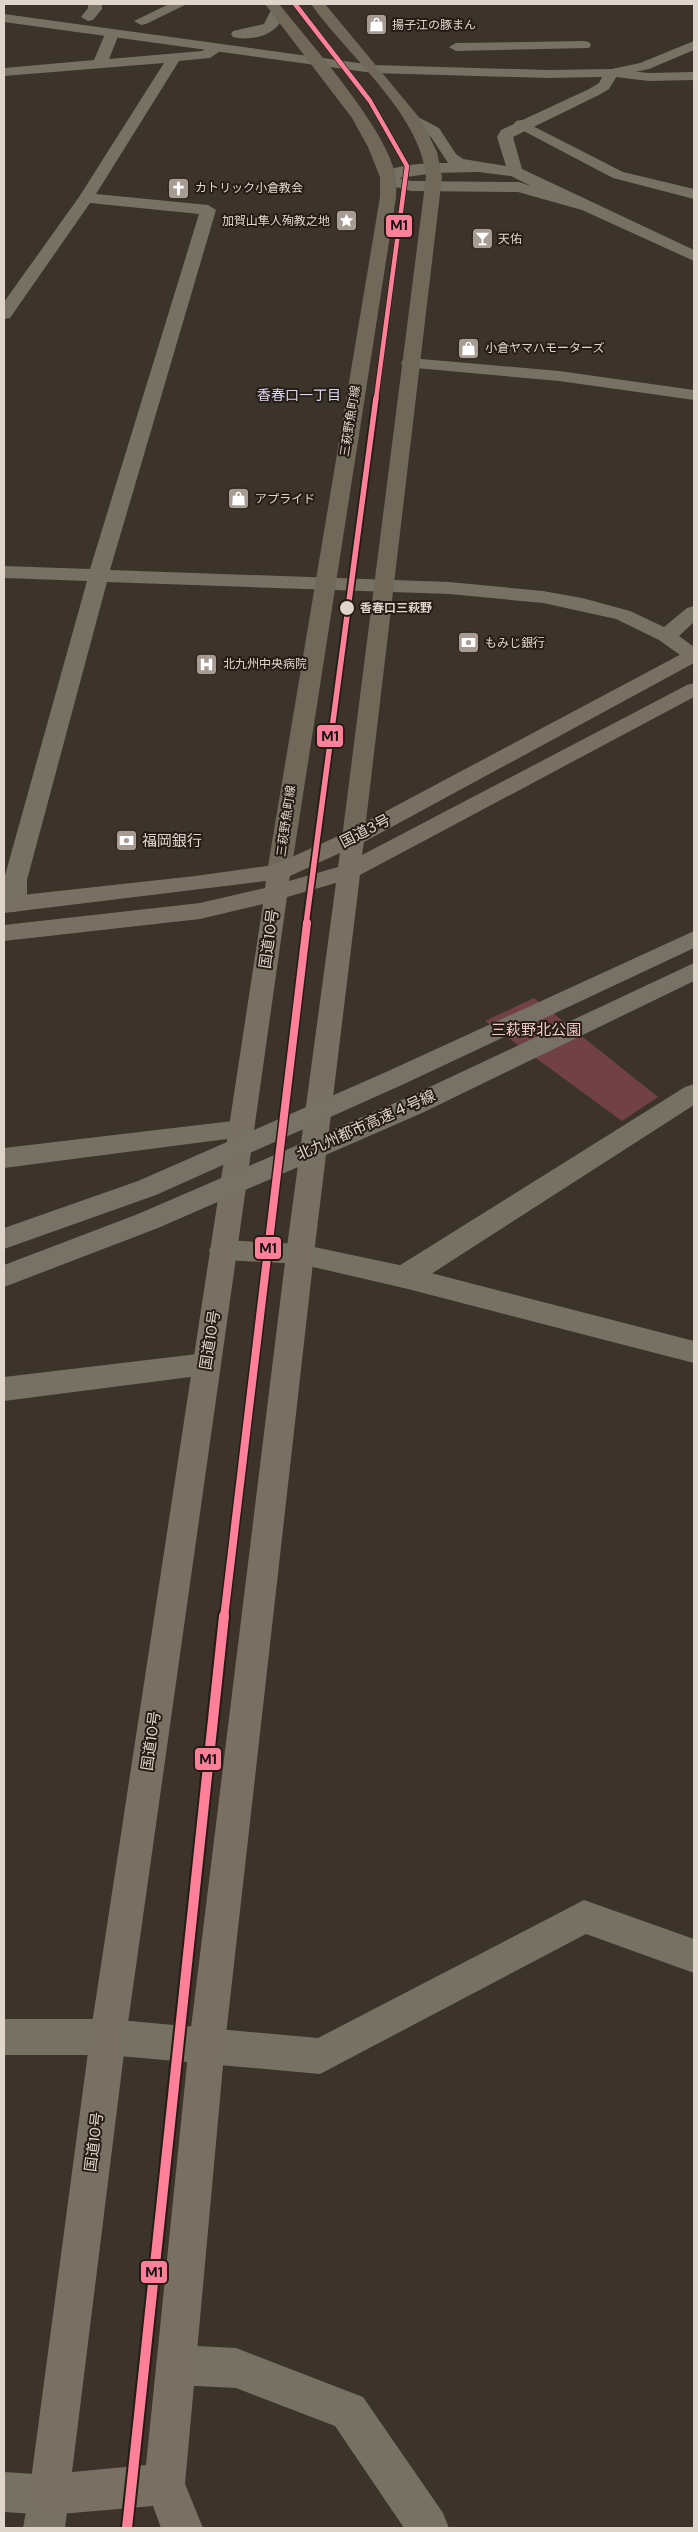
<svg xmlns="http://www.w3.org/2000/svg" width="698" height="2532" font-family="'DM Sans','Noto Sans JP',sans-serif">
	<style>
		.green { fill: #724145 }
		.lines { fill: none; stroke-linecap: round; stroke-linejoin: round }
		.minor { fill: #767162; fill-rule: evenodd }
		.tertiary { fill: #767162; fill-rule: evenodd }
		.secondary { fill: #706959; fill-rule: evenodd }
		.trunk { fill: #787062; fill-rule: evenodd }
		.motorway { fill: #787266; fill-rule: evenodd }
		.metro-1-far3-casing { stroke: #251d15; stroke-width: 6 }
		.metro-1-far2-casing { stroke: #251d15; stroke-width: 9 }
		.metro-1-far1-casing { stroke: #251d15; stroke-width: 11 }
		.metro-1-casing { stroke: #251d15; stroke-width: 14 }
		.metro-1-far3 { stroke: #ff8098; stroke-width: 4.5 }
		.metro-1-far2 { stroke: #ff8098; stroke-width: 5.5 }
		.metro-1-far1 { stroke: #ff8098; stroke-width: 8 }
		.metro-1 { stroke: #ff8098; stroke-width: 10 }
		.stop-dot { fill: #e0d5cb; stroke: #251d15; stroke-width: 2 }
		.labels { text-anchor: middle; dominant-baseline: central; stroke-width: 4; stroke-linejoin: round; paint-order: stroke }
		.far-poi-label { font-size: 12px; fill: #e0d5cb; stroke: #251d15; text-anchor: start }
		.far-street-label { font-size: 12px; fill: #e0d5cb; stroke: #251d15 }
		.far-stop-label { font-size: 12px; font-weight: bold; fill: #e0d5cb; stroke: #251d15; text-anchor: start }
		.far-neighbourhood-label { font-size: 14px; fill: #dcd7f4; stroke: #251d15 }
		.street-label { font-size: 15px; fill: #e0d5cb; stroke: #251d15 }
		.poi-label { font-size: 15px; fill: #e0d5cb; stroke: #251d15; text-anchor: start }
		.park-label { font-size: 15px; fill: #f3c9cc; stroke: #251d15 }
		.line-badge { stroke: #251d15; stroke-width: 2 }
		.pale-badge-label { font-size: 14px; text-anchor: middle; font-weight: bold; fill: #111 }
	</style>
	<rect width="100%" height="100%" fill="#3c332a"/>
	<path class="green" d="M 534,998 L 658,1097 L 622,1121 L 485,1021 Z"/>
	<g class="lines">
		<g class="minor">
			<path d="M 88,4 L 102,4 L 102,9 L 93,20 L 88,21 L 81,17 L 88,8 Z"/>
			<path d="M 169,4 L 187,4 L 146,24 L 141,25 L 134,21 Z"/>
			<path d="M 112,30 L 119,34 L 109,59 L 202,51 L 216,45 L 223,49 L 210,58 L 179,61 L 96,194 L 208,205 L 216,210 L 110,570 L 449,582 L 543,591 L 582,598 L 630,611 L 664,627 L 687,608 L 694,606 L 694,622 L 679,636 L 694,647 L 694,662 L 687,660 L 659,640 L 616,619 L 543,603 L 449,594 L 107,582 L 27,880 L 27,904 L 23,909 L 15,912 L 7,909 L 4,905 L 4,879 L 87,581 L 4,578 L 4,566 L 90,569 L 199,214 L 90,203 L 10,318 L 4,319 L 4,302 L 79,197 L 164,63 L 4,76 L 4,68 L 94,60 L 105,34 Z"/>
			<path d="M 584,41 L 589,42 L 591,45 L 589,48 L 456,51 L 449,47 L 456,43 Z"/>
			<path d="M 612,69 L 649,73 L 694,72 L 694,80 L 649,81 L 607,76 L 605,73 Z"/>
			<path d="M 521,120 L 623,172 L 694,189 L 694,199 L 613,178 L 516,127 L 514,124 L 516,121 Z"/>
			<path d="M 410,358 L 559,371 L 694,390 L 694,400 L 559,381 L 404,367 L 401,363 L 404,359 Z"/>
			<path d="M 694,1084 L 694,1105 L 414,1285 L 404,1288 L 394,1285 L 390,1277 L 394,1269 L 685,1087 Z"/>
			<path d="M 241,1120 L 250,1122 L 254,1129 L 250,1136 L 4,1168 L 4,1148 Z"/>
			<path d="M 206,1353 L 216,1356 L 220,1364 L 216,1372 L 206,1375 L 4,1401 L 4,1377 Z"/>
			<path d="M 584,1900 L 694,1939 L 694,1973 L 586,1934 L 320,2074 L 108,2055 L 4,2055 L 4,2019 L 108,2019 L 318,2038 Z"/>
			<path d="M 176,2345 L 236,2348 L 363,2397 L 443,2513 L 449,2528 L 404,2528 L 335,2426 L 236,2388 L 176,2385 L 162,2379 L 156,2365 L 162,2351 Z"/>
			<path d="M 4,2472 L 49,2475 L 63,2481 L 69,2495 L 63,2509 L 49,2515 L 4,2512 Z"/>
		</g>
		<g class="tertiary">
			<path d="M 277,7 L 284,11 C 282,34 253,42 233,37 L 231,34 L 233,31 L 264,24 L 272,8 Z"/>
			<path d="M 4,14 L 373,65 L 548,70 L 612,69 L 640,63 L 694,41 L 694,50 L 649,69 L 617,76 L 609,89 L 599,95 L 513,137 L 522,169 L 694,250 L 694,261 L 582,210 L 518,192 L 411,191 L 388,185 L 380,177 C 390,163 431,163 448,163 L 431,137 L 410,124 L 408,121 L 410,118 L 420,118 L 439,128 L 456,154 L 463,159 L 506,166 L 497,137 L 501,130 L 589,89 L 599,83 L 602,77 L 548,78 L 373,73 L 4,22 ZM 478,172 L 511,176 L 531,186 L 519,182 L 411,181 L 399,178 L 435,173 Z"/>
			<path d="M 223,1240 L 300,1244 L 404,1266 L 694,1341 L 694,1363 L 404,1288 L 300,1264 L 223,1260 L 213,1257 L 209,1250 L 213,1243 Z"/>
			<path d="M 49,2475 L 63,2481 L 69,2495 L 65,2528 L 23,2528 L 29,2495 L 35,2481 Z"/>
		</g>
		<g class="secondary">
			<path d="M 265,4 L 279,4 C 310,43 389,131 396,178 C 397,184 396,191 396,197 L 291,872 L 287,877 L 279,879 L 271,877 L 267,872 L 380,197 L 380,177 L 368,147 L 352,118 Z"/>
			<path d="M 311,4 L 325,4 L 422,121 L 437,152 L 442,177 L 364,838 L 361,843 L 353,845 L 345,843 L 342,838 L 426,177 C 421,114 347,55 311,4 Z"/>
		</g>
		<path class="trunk" d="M 694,649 L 694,663 L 364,842 L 362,855 L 687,685 L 694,683 L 694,697 L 360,875 L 314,1254 L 225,2044 L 185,2484 L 203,2528 L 161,2528 L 153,2506 L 49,2515 L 35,2509 L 29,2495 L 90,2037 L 263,904 L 200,919 L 4,941 L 4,925 L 200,903 L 265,888 L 266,881 L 4,913 L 4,897 L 195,876 L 274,865 L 345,833 L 687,651 ZM 340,853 L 338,867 L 289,881 L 290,876 ZM 336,883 L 286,1254 L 189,2044 L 146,2465 L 72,2472 L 126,2037 L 287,897 Z"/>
		<g class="motorway">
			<path d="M 694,931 L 694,948 L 404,1084 L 156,1195 L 4,1249 L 4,1228 L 138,1181 L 386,1072 Z"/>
			<path d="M 694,963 L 694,981 L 422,1113 L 158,1228 L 4,1287 L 4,1265 L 138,1214 L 404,1099 Z"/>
		</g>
		<defs>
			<path id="metro-1-far3" d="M 295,4 L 370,101 L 407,166 L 376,399"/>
			<path id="metro-1-far2" d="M 306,924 L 376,398"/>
			<path id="metro-1-far1" d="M 224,1618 L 307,923"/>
			<path id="metro-1" d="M 127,2528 L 224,1616"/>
		</defs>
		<use href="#metro-1-far3" class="metro-1-far3-casing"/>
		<use href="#metro-1-far2" class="metro-1-far2-casing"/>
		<use href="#metro-1-far1" class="metro-1-far1-casing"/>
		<use href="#metro-1" class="metro-1-casing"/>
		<use href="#metro-1-far3" class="metro-1-far3"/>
		<use href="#metro-1-far2" class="metro-1-far2"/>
		<use href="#metro-1-far1" class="metro-1-far1"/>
		<use href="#metro-1" class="metro-1"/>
	</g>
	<defs>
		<symbol id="shop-square" viewBox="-11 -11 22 22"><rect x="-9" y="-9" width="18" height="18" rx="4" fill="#a79c93" stroke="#251d15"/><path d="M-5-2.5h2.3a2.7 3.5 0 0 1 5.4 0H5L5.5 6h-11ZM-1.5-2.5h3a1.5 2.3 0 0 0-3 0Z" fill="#fff"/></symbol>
		<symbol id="church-square" viewBox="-11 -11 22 22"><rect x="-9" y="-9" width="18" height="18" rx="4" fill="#a79c93" stroke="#251d15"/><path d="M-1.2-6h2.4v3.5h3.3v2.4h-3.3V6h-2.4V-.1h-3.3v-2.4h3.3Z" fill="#fff"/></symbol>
		<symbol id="sight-square" viewBox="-11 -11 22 22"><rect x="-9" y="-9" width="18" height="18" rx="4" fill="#a79c93" stroke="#251d15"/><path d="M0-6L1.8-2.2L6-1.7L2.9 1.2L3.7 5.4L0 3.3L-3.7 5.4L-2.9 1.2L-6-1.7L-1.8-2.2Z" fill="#fff"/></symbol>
		<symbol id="bar-square" viewBox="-11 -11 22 22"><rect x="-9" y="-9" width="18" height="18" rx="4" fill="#a79c93" stroke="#251d15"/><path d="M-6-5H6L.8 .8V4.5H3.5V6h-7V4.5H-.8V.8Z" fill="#fff"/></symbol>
		<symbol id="bank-square" viewBox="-11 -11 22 22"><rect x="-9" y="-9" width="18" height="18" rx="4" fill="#a79c93" stroke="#251d15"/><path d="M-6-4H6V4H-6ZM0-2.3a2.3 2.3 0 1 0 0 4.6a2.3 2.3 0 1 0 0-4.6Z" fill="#fff"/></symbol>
		<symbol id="hospital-square" viewBox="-11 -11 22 22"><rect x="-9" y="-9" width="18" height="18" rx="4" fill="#a79c93" stroke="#251d15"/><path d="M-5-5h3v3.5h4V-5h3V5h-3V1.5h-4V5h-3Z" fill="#fff"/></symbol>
	</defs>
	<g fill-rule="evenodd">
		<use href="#shop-square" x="364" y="12" width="25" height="25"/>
		<use href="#church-square" x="166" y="176" width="25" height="25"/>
		<use href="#sight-square" x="334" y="208" width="25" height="25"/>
		<use href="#bar-square" x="470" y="226" width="25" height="25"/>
		<use href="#shop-square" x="456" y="336" width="25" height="25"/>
		<use href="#shop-square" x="226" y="486" width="25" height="25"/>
		<use href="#bank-square" x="456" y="630" width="25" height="25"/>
		<use href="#hospital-square" x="194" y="652" width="25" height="25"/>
		<use href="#bank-square" x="114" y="828" width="25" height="25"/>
	</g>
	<circle class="stop-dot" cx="347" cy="608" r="8"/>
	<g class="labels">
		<g class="far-poi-label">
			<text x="392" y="25">揚子江の豚まん</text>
			<text x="195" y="188">カトリック小倉教会</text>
			<text x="330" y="221" text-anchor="end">加賀山隼人殉教之地</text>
			<text x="498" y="239">天佑</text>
			<text x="485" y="348">小倉ヤマハモーターズ</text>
			<text x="255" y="499">アプライド</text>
			<text x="485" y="643">もみじ銀行</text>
			<text x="223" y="664">北九州中央病院</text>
		</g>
		<g class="far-street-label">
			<text transform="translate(350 421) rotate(-81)">三萩野魚町線</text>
			<text transform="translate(286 821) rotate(-82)">三萩野魚町線</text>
		</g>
		<g class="far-stop-label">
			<text x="360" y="608">香春口三萩野</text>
		</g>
		<g class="far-neighbourhood-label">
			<text x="299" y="395">香春口一丁目</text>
		</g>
		<g class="street-label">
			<text transform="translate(365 831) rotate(-27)">国道3号</text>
			<text transform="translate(269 939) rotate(-82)">国道10号</text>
			<text transform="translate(366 1125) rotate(-24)">北九州都市高速４号線</text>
			<text transform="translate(210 1340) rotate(-81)">国道10号</text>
			<text transform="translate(151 1741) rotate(-82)">国道10号</text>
			<text transform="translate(94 2142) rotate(-83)">国道10号</text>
		</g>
		<g class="poi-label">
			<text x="142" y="841">福岡銀行</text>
		</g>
		<g class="park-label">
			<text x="536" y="1030">三萩野北公園</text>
		</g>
	</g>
	<g class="line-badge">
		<rect x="385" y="214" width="28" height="24" rx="5" fill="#ff8098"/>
		<rect x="316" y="724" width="28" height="24" rx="5" fill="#ff8098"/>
		<rect x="254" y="1236" width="28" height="24" rx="5" fill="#ff8098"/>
		<rect x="194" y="1747" width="28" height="24" rx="5" fill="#ff8098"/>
		<rect x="140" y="2260" width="28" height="24" rx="5" fill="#ff8098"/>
	</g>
	<g class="pale-badge-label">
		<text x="399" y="230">M1</text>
		<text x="330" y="741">M1</text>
		<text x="268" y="1253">M1</text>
		<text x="208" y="1764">M1</text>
		<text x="154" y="2277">M1</text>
	</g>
	<rect width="698" height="2532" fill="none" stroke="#e0d5cb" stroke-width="10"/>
</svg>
